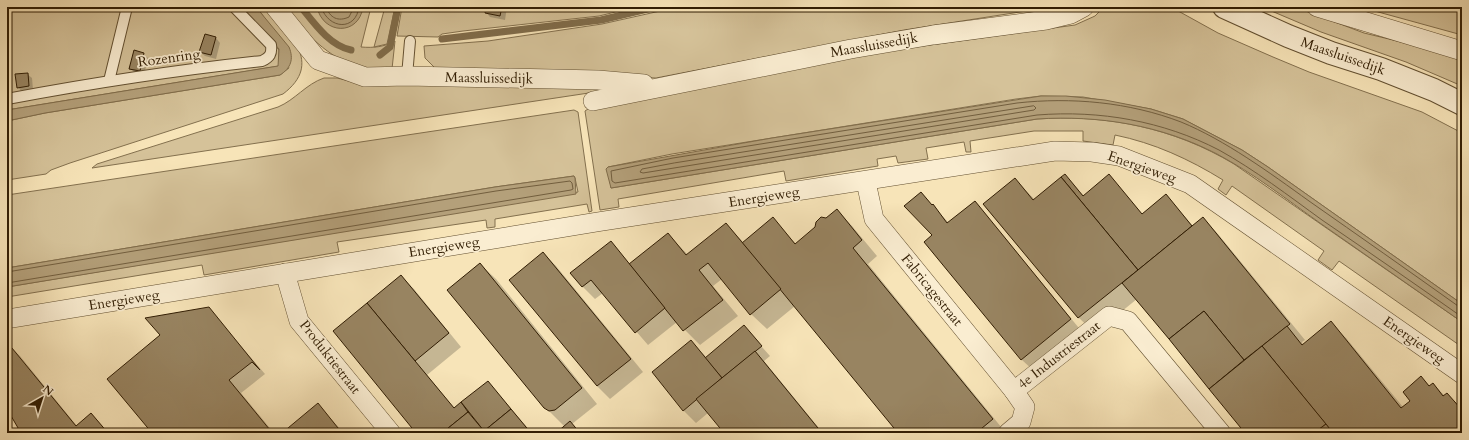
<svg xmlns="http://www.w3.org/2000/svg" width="1469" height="440" font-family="Cardo,serif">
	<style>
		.green { fill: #d5c299; stroke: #83704e }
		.water { fill: #b4a07a; stroke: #806c4a }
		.shadow { fill: #0003 }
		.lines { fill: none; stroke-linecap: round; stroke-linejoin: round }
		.shore { stroke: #725e3e; stroke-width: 1 }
		.stream { stroke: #806c4a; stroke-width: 7 }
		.building { fill: #988461; stroke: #311d03 }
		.service-casing { stroke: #624f30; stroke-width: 12 }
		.minor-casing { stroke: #624f30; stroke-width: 20 }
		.tertiary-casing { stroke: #624f30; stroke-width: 24 }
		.service { stroke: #faedd1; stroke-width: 10 }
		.minor { stroke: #faedd1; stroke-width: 19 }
		.tertiary { stroke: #faedd1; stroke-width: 22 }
		.labels { text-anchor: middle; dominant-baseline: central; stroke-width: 3.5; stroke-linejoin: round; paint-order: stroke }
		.street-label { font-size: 14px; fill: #311d03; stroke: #faedd1 }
	</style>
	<rect width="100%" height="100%" fill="#f7e4b8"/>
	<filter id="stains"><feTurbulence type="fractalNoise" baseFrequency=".005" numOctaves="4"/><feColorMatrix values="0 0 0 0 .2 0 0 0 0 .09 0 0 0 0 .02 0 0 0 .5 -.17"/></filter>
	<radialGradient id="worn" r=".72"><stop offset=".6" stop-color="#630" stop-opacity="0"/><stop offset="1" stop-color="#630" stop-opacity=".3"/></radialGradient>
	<g class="green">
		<path d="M 7,7 L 242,7 L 279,50 L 279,66 L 7,110 Z"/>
		<path d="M 256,7 L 265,7 C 289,33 324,63 283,94 L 70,163 L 51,170 L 46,174 L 7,180 L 7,121 L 45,113 L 280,75 L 289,68 L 262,14 Z"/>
		<path d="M 284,7 L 371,7 L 361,47 C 374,48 384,47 395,41 L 392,69 C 383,69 370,71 361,68 C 326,57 307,34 284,7 Z"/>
		<path d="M 385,7 L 395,7 L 387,44 L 374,47 Z"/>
		<path d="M 402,7 L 636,7 L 599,16 L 463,31 L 442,34 L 438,37 L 397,36 Z"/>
		<path d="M 678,7 L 1052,7 L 904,30 L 656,78 L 435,68 L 425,58 L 424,46 L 488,41 L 602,24 Z"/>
		<path d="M 1104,7 L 1171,7 L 1218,33 L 1273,57 L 1309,72 L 1422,112 L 1462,133 L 1462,304 L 1268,167 L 1242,150 L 1183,119 L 1151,109 L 1083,97 L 1041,96 L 1016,99 L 672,154 L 608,167 L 611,188 L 1037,119 C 1107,114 1174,128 1234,164 L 1462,322 L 1462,347 L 1339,261 L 1332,270 L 1318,260 L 1324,251 L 1232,186 L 1226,195 L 1218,189 L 1223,180 C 1189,159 1154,143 1115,135 L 1113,145 L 1083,141 L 1083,131 L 1034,131 L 970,141 L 971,152 L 966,152 L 964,142 L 926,148 L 928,159 L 898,163 L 896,156 L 877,159 L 878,166 L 786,181 L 784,171 L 618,199 L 619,207 L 600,210 L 585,111 L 588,109 L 887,51 L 1075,25 L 1095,16 Z"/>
		<path d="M 1262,7 L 1295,7 L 1364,33 L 1422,47 L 1462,59 L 1462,86 L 1406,62 L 1321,32 Z"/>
		<path d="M 1360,7 L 1462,7 L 1462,35 Z"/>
		<path d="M 324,78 L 337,78 L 361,84 L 602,85 L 602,91 L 92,168 L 97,164 L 278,107 C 295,100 306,84 324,78 Z"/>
		<path d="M 574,110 L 578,112 L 592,211 L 589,212 L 587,204 L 495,219 L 495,227 L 487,228 L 486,220 L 337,242 L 339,252 L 204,275 L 202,265 L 7,297 L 7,287 L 578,192 L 575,178 L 574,176 L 495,187 L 7,268 L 7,195 Z"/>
	</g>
	<g class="water">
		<path d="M 242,7 L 256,7 L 289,47 C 294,59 291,68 280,75 L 45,113 L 7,121 L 7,110 L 278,66 L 279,49 Z"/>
		<path d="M 317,7 L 363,7 C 359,36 323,35 317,7 Z"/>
		<path d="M 1041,96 L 1066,96 L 1105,100 L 1151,109 L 1183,119 L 1242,150 L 1268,167 L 1462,304 L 1462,322 C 1415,289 1367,256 1320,223 C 1286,199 1253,173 1217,154 C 1161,125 1099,115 1037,119 L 611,188 L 606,169 L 608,167 L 772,138 Z"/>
		<path d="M 574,176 L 575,178 L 576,194 L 7,287 L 7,268 L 495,187 Z"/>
	</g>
	<g class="shadow">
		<path d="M 487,7 L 507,7 L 505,20 L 490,17 L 486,12 Z"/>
		<path d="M 205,35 L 216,38 L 220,43 L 216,59 L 205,56 L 200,52 Z"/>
		<path d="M 143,54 L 148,58 L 144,75 L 135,73 L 130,68 Z"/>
		<path d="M 27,74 L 32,78 L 33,90 L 22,92 L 18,87 Z"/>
		<path d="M 1065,175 L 1084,196 L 1109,176 L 1143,215 L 1166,196 L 1193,226 L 1203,218 L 1218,234 L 1305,340 L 1302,342 L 1303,345 L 1331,323 L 1346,338 L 1403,407 L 1411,401 L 1421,378 L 1430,386 L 1433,384 L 1445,396 L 1447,394 L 1462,409 L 1462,433 L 1247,433 L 1137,299 L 1095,333 L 1079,318 L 984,205 L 1015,179 L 1035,200 Z"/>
		<path d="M 920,193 L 949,223 L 975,203 L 987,216 L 1083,333 L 1035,372 L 1022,360 L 926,242 L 933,235 Z"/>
		<path d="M 837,210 L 852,226 L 877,256 L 868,264 L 1006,433 L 899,433 L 795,306 L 767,329 L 751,314 L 722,279 L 713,286 L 738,316 L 700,345 L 677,322 L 648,345 L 603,293 L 595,299 L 582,286 L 610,242 L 630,264 L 668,234 L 688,255 L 726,224 L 744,243 L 773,219 L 796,244 Z"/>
		<path d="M 543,253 L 556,266 L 643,372 L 610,399 L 597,386 L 511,280 Z"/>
		<path d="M 480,264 L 496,279 L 597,404 L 572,424 L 580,433 L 557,433 L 566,426 L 564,426 L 548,410 Z"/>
		<path d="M 401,276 L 414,289 L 461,347 L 427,375 L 455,409 L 488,382 L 532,433 L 418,433 Z"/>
		<path d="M 208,308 L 265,374 L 241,393 L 274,433 L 153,433 Z"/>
		<path d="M 744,327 L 770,356 L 764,361 L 823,433 L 725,433 L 708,413 L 696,423 L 683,410 L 691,341 L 707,358 Z"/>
		<path d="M 7,343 L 20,356 L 77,426 L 91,414 L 109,433 L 21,433 L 7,408 Z"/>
		<path d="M 318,405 L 344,433 L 284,433 Z"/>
	</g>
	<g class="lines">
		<g class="shore">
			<path d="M 321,7 C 329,30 356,31 359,7"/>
			<path d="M 326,7 C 330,18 338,22 349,17 L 354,7"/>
			<path d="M 1034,106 L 1036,108 L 1034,110 L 643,173 L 640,172 L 642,169 L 674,163 Z"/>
			<path d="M 7,272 L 496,191 L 570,181 L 572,183 L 573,189 L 571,190 L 7,283"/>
			<path d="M 1462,307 L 1458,306 C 1409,271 1359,236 1309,201 C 1270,173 1225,140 1181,122 C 1129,102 1071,97 1017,103 L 673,158 L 611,171 L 612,181 L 615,183 L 1037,115 C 1100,110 1163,121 1219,150 C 1255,170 1289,196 1322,220 C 1369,252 1415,284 1462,317"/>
		</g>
		<g class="stream">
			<path d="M 301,7 C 314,23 330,46 351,50"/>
			<path d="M 442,39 L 601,20 L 656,7"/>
			<path d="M 380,55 L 390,47 L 398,7"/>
		</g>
	</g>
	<g class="building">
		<path d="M 486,7 L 502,7 L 500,16 L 485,13 Z"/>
		<path d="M 205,34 L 216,37 L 211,55 L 199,52 Z"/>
		<path d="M 134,50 L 144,53 L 140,71 L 129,69 Z"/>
		<path d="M 28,73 L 29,86 L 17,88 L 15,74 Z"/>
		<path d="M 1065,174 L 1083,196 L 1109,174 L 1142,214 L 1166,194 L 1192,226 L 1138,270 L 1061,177 Z"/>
		<path d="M 1061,177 L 1138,270 L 1078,318 L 983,204 L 1015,178 L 1033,200 Z"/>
		<path d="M 921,192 L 932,205 L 933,204 L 947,223 L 975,201 L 1071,319 L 1021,360 L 924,242 L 932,235 L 904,206 Z"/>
		<path d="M 837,209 L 862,240 L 853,248 L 993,419 L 976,433 L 898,433 L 742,243 L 773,217 L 795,244 L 815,227 L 816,222 L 821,217 L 826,218 Z"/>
		<path d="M 1203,217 L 1290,324 L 1244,360 L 1204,311 L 1169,339 L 1122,283 Z"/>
		<path d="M 726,223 L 781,289 L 750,315 L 708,263 L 699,270 L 723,300 L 683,331 L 629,264 L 668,233 L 686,255 Z"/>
		<path d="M 611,241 L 665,308 L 635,333 L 591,280 L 582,287 L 570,273 Z"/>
		<path d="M 543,252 L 631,359 L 597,386 L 509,280 Z"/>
		<path d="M 480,263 L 582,388 L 555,410 L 549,411 L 544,408 L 447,290 Z"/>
		<path d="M 401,275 L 449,333 L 415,361 L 367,303 Z"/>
		<path d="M 367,303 L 454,408 L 461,402 L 468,412 L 442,433 L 416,433 L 333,331 Z"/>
		<path d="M 209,307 L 260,370 L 252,362 L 229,380 L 270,430 L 266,433 L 152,433 L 107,379 L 160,335 L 145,318 Z"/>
		<path d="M 1204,311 L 1244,360 L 1209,389 L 1169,339 Z"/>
		<path d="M 1331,321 L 1401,408 L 1410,401 L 1403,392 L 1421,376 L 1429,386 L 1433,383 L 1443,396 L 1447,393 L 1462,410 L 1462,428 L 1461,427 L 1453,433 L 1333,433 L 1262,346 L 1287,326 L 1302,345 Z"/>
		<path d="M 744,325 L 762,346 L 722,378 L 705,358 Z"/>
		<path d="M 691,340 L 722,378 L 683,411 L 652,372 Z"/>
		<path d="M 7,342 L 76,426 L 91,413 L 108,433 L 21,433 L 7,409 Z"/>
		<path d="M 1262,346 L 1326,424 L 1314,433 L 1245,433 L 1209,389 Z"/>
		<path d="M 755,351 L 822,433 L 724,433 L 696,399 Z"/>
		<path d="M 488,381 L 511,409 L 484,431 L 461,402 Z"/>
		<path d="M 318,403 L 342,433 L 282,433 Z"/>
		<path d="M 511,409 L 531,433 L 442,433 L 468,412 L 484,431 Z"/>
		<path d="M 570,421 L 580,433 L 556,433 Z"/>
		<path d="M 1326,424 L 1333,433 L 1314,433 Z"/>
	</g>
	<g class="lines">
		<defs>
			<g id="service">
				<path d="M 407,76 L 410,41"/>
				<path d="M 109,81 L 127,7"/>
				<path d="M 7,99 C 92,83 177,70 262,61 C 270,57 272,54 271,45 L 234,7"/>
			</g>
			<g id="minor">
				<path d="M 275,7 L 318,60 L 365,77 L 407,76 L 598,80 L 644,84"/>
				<path d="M 1317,7 L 1462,51"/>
				<path d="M 593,101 L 851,49 L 933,35 L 1046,20 L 1071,14 L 1084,7"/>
				<path d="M 866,182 L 874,219 L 1014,391"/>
				<path d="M 285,273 L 299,321 L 391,433"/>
				<path d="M 7,319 L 597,222 L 1055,151 L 1092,152 L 1119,156 L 1190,184 L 1462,374"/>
				<path d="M 1008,433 L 1021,422 L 1025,407 L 1014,391 L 1109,316 L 1128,321 L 1221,433"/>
			</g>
			<path id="tertiary" d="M 1224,7 L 1288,36 L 1331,53 L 1381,69 L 1434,90 L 1462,104"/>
		</defs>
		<use href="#service" class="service-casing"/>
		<use href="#minor" class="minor-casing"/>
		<use href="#tertiary" class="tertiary-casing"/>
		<use href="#service" class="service"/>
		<use href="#minor" class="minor"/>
		<use href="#tertiary" class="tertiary"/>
	</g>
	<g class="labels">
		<g class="street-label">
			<text transform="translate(874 45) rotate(-10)">Maassluissedijk</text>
			<text transform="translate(1343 56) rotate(19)">Maassluissedijk</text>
			<text transform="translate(169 58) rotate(-8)">Rozenring</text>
			<text transform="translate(489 78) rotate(1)">Maassluissedijk</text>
			<text transform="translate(1142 167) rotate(19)">Energieweg</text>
			<text transform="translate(764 197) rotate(-9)">Energieweg</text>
			<text transform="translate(444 247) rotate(-9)">Energieweg</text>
			<text transform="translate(932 290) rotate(51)">Fabricagestraat</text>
			<text transform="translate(124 300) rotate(-9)">Energieweg</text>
			<text transform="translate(1414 340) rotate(35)">Energieweg</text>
			<text transform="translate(1059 355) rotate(-38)">4e Industriestraat</text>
			<text transform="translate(330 357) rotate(52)">Produktiestraat</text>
		</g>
	</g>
	<rect width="1469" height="440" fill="none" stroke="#f7e4b8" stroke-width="24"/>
	<rect x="8" y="8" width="1453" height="424" fill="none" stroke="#311d03" stroke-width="2"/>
	<rect x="12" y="12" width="1445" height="416" fill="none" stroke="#311d03"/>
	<g transform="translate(42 398) rotate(39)" stroke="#faedd1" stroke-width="3" paint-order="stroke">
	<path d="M0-3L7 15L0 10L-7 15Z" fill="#311d03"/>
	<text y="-6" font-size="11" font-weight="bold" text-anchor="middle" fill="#311d03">N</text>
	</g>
	<rect width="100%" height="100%" filter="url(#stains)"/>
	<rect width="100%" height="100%" fill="url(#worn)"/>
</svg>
